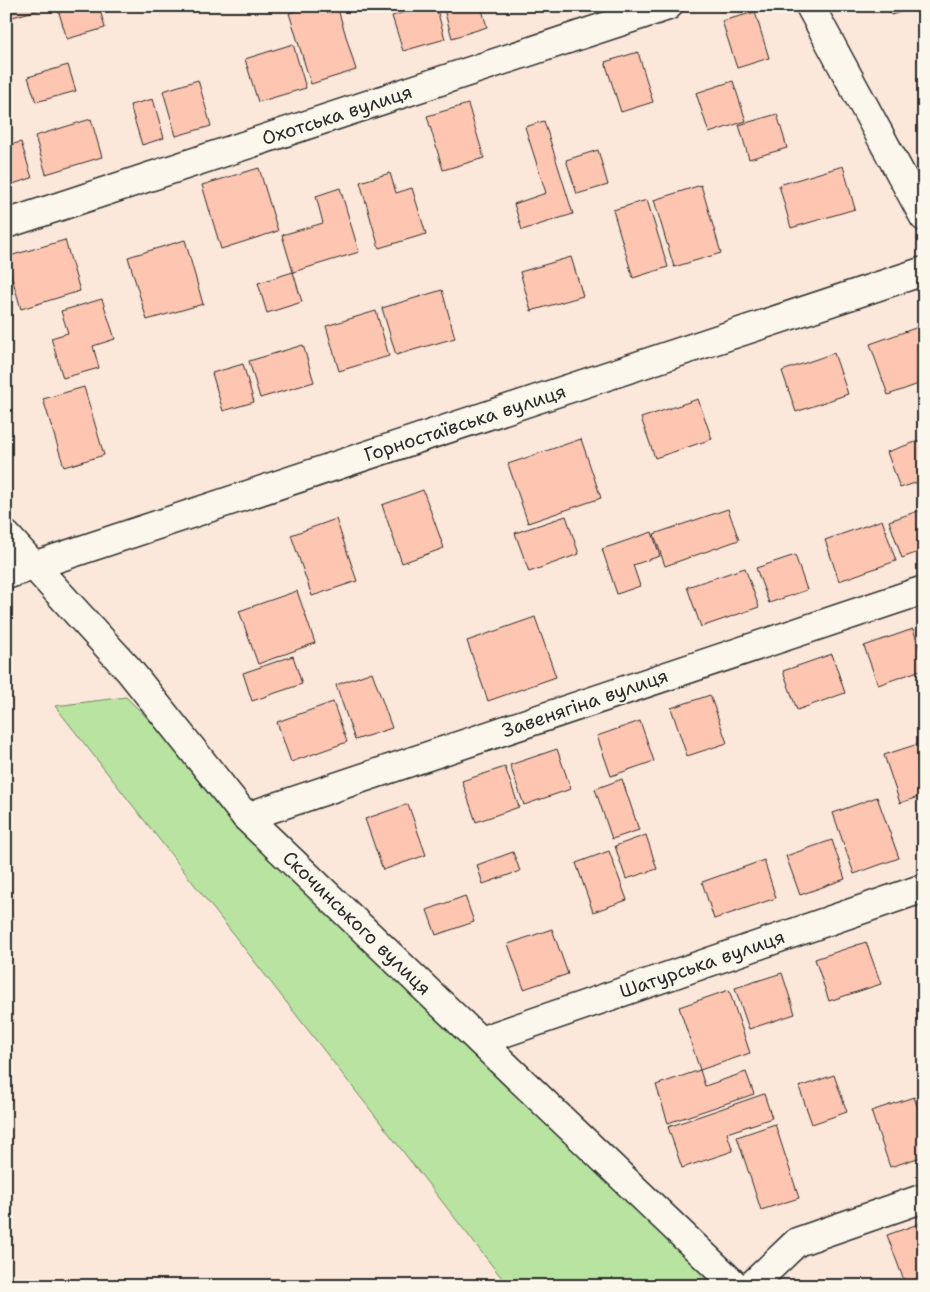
<svg xmlns="http://www.w3.org/2000/svg" width="930" height="1292" font-family="'Shantell Sans',sans-serif">
	<style>
		.green { fill: #b8e3a0; stroke: #728766 }
		.building { fill: #fec6b1; stroke: #2b2b2b }
		.lines { fill: none; stroke-linecap: round; stroke-linejoin: round }
		.street-casing { stroke: #2b2b2b; stroke-width: 31 }
		.secondary-casing { stroke: #2b2b2b; stroke-width: 31 }
		.street { stroke: #fbf7ec; stroke-width: 28 }
		.secondary { stroke: #fbf7ec; stroke-width: 28 }
		.labels { text-anchor: middle; dominant-baseline: central; stroke-width: 4; stroke-linejoin: round; paint-order: stroke }
		.street-label { font-size: 19px; fill: #2b2b2b; stroke: #fbf7ec }
	</style>
	<rect width="100%" height="100%" fill="#fce8da"/>
	<filter id="ink" filterUnits="userSpaceOnUse"><feTurbulence type="fractalNoise" baseFrequency=".02" numOctaves="2"/><feDisplacementMap in="SourceGraphic" scale="10" xChannelSelector="R" yChannelSelector="G"/><feConvolveMatrix kernelMatrix="1 2 1 2 8 2 1 2 1" color-interpolation-filters="sRGB"/></filter>
	<g filter="url(#ink)">
		<path class="green" d="M 126,697 L 719,1286 L 508,1286 L 55,706 Z"/>
		<g class="building">
			<path d="M 6,6 L 45,6 L 45,8 L 9,18 Z"/>
			<path d="M 57,6 L 99,6 L 105,28 L 67,39 Z"/>
			<path d="M 313,6 L 337,6 L 356,70 L 311,84 L 289,13 Z"/>
			<path d="M 425,6 L 436,6 L 445,39 L 403,51 L 392,16 Z"/>
			<path d="M 443,6 L 481,6 L 487,27 L 452,38 Z"/>
			<path d="M 889,6 L 921,6 L 891,15 Z"/>
			<path d="M 755,12 L 769,58 L 737,68 L 722,21 Z"/>
			<path d="M 293,44 L 306,88 L 258,102 L 245,59 Z"/>
			<path d="M 638,52 L 653,102 L 621,112 L 605,62 Z"/>
			<path d="M 68,65 L 76,91 L 36,102 L 28,77 Z"/>
			<path d="M 198,80 L 211,126 L 176,136 L 163,91 Z"/>
			<path d="M 733,81 L 746,121 L 709,133 L 696,93 Z"/>
			<path d="M 153,99 L 164,138 L 142,145 L 130,105 Z"/>
			<path d="M 468,104 L 484,158 L 443,170 L 427,116 Z"/>
			<path d="M 777,114 L 787,148 L 749,159 L 739,125 Z"/>
			<path d="M 91,119 L 102,157 L 46,174 L 35,136 Z"/>
			<path d="M 544,121 L 573,214 L 522,230 L 514,204 L 546,193 L 525,127 Z"/>
			<path d="M 21,142 L 32,178 L 6,186 L 6,146 Z"/>
			<path d="M 598,150 L 608,185 L 577,194 L 566,160 Z"/>
			<path d="M 843,166 L 855,209 L 791,228 L 779,185 Z"/>
			<path d="M 259,168 L 278,231 L 221,249 L 202,185 Z"/>
			<path d="M 390,173 L 396,193 L 412,188 L 426,234 L 379,248 L 360,182 Z"/>
			<path d="M 701,185 L 721,253 L 674,267 L 654,200 Z"/>
			<path d="M 340,188 L 359,252 L 293,272 L 282,235 L 323,223 L 316,196 Z"/>
			<path d="M 647,200 L 668,267 L 633,278 L 613,210 Z"/>
			<path d="M 65,240 L 80,291 L 21,309 L 6,257 Z"/>
			<path d="M 185,240 L 203,304 L 147,320 L 128,257 Z"/>
			<path d="M 571,257 L 583,296 L 531,311 L 520,272 Z"/>
			<path d="M 293,272 L 302,302 L 267,313 L 258,283 Z"/>
			<path d="M 442,290 L 455,338 L 396,355 L 382,308 Z"/>
			<path d="M 102,299 L 115,339 L 93,346 L 99,368 L 63,378 L 51,338 L 68,333 L 61,311 Z"/>
			<path d="M 376,311 L 389,356 L 339,371 L 326,326 Z"/>
			<path d="M 924,325 L 924,382 L 888,395 L 870,344 Z"/>
			<path d="M 303,345 L 314,382 L 260,398 L 249,361 Z"/>
			<path d="M 834,353 L 848,394 L 796,412 L 782,371 Z"/>
			<path d="M 243,364 L 254,402 L 223,411 L 212,373 Z"/>
			<path d="M 84,387 L 104,455 L 64,467 L 43,399 Z"/>
			<path d="M 698,399 L 712,439 L 655,458 L 641,418 Z"/>
			<path d="M 581,439 L 601,498 L 528,523 L 508,464 Z"/>
			<path d="M 924,439 L 924,480 L 900,488 L 887,452 Z"/>
			<path d="M 423,490 L 444,548 L 402,563 L 382,505 Z"/>
			<path d="M 728,509 L 739,540 L 665,566 L 654,534 Z"/>
			<path d="M 924,509 L 924,550 L 902,558 L 889,521 Z"/>
			<path d="M 566,516 L 579,554 L 529,572 L 515,533 Z"/>
			<path d="M 336,519 L 357,581 L 312,596 L 291,535 Z"/>
			<path d="M 882,520 L 896,561 L 839,581 L 825,540 Z"/>
			<path d="M 652,532 L 660,556 L 633,565 L 640,586 L 617,594 L 602,549 Z"/>
			<path d="M 795,555 L 807,590 L 769,603 L 756,568 Z"/>
			<path d="M 745,568 L 759,607 L 701,627 L 687,587 Z"/>
			<path d="M 297,591 L 315,643 L 258,664 L 239,611 Z"/>
			<path d="M 535,617 L 556,677 L 488,701 L 467,641 Z"/>
			<path d="M 913,629 L 924,660 L 924,669 L 878,685 L 864,646 Z"/>
			<path d="M 832,654 L 845,693 L 797,710 L 783,671 Z"/>
			<path d="M 293,656 L 302,684 L 252,701 L 243,673 Z"/>
			<path d="M 372,672 L 392,728 L 355,740 L 336,685 Z"/>
			<path d="M 710,695 L 727,743 L 687,756 L 671,708 Z"/>
			<path d="M 333,702 L 347,742 L 291,762 L 277,722 Z"/>
			<path d="M 640,721 L 654,761 L 611,776 L 597,736 Z"/>
			<path d="M 924,742 L 924,795 L 900,803 L 884,755 Z"/>
			<path d="M 557,749 L 571,789 L 524,805 L 510,765 Z"/>
			<path d="M 505,767 L 519,807 L 476,822 L 462,781 Z"/>
			<path d="M 622,779 L 639,830 L 612,839 L 595,789 Z"/>
			<path d="M 877,797 L 899,858 L 854,874 L 833,813 Z"/>
			<path d="M 408,804 L 426,855 L 383,870 L 365,819 Z"/>
			<path d="M 646,835 L 657,869 L 626,879 L 615,846 Z"/>
			<path d="M 832,840 L 845,879 L 800,895 L 786,856 Z"/>
			<path d="M 609,851 L 627,900 L 593,912 L 576,863 Z"/>
			<path d="M 513,852 L 520,871 L 483,884 L 477,865 Z"/>
			<path d="M 764,860 L 776,898 L 714,919 L 702,882 Z"/>
			<path d="M 465,896 L 474,922 L 436,935 L 427,910 Z"/>
			<path d="M 552,929 L 568,974 L 524,989 L 508,944 Z"/>
			<path d="M 866,942 L 881,984 L 829,1001 L 815,959 Z"/>
			<path d="M 782,973 L 795,1014 L 749,1029 L 735,988 Z"/>
			<path d="M 729,990 L 750,1053 L 700,1070 L 679,1007 Z"/>
			<path d="M 700,1070 L 705,1086 L 746,1072 L 754,1094 L 668,1123 L 656,1085 Z"/>
			<path d="M 834,1075 L 847,1112 L 812,1124 L 799,1087 Z"/>
			<path d="M 764,1094 L 772,1118 L 727,1133 L 733,1151 L 682,1168 L 668,1127 Z"/>
			<path d="M 914,1097 L 924,1125 L 924,1156 L 890,1167 L 871,1111 Z"/>
			<path d="M 775,1124 L 799,1198 L 761,1210 L 737,1137 Z"/>
			<path d="M 924,1222 L 924,1286 L 906,1286 L 887,1235 Z"/>
		</g>
		<g class="lines">
			<defs>
				<g id="street">
					<path d="M 810,6 L 924,217"/>
					<path d="M 6,224 L 668,6"/>
					<path d="M 6,535 L 129,670 L 246,817 L 736,1286"/>
					<path d="M 246,817 L 924,590"/>
					<path d="M 480,1041 L 924,888"/>
					<path d="M 751,1286 L 797,1242 L 924,1198"/>
				</g>
				<path id="secondary" d="M 6,575 L 924,271"/>
			</defs>
			<use href="#street" class="street-casing"/>
			<use href="#secondary" class="secondary-casing"/>
			<use href="#street" class="street"/>
			<use href="#secondary" class="secondary"/>
		</g>
	</g>
	<g class="labels">
		<g class="street-label">
			<text transform="translate(337 115) rotate(-18)">Охотська вулиця</text>
			<text transform="translate(465 423) rotate(-18)">Горностаївська вулиця</text>
			<text transform="translate(585 703) rotate(-19)">Завенягіна вулиця</text>
			<text transform="translate(357 923) rotate(44)">Скочинського вулиця</text>
			<text transform="translate(702 964) rotate(-19)">Шатурська вулиця</text>
		</g>
	</g>
	<rect width="930" height="1292" fill="none" stroke="#fbf7ec" stroke-width="25"/>
	<rect x="12" y="12" width="905" height="1267" fill="none" stroke="#2b2b2b" stroke-width="2" filter="url(#ink)"/>
</svg>
